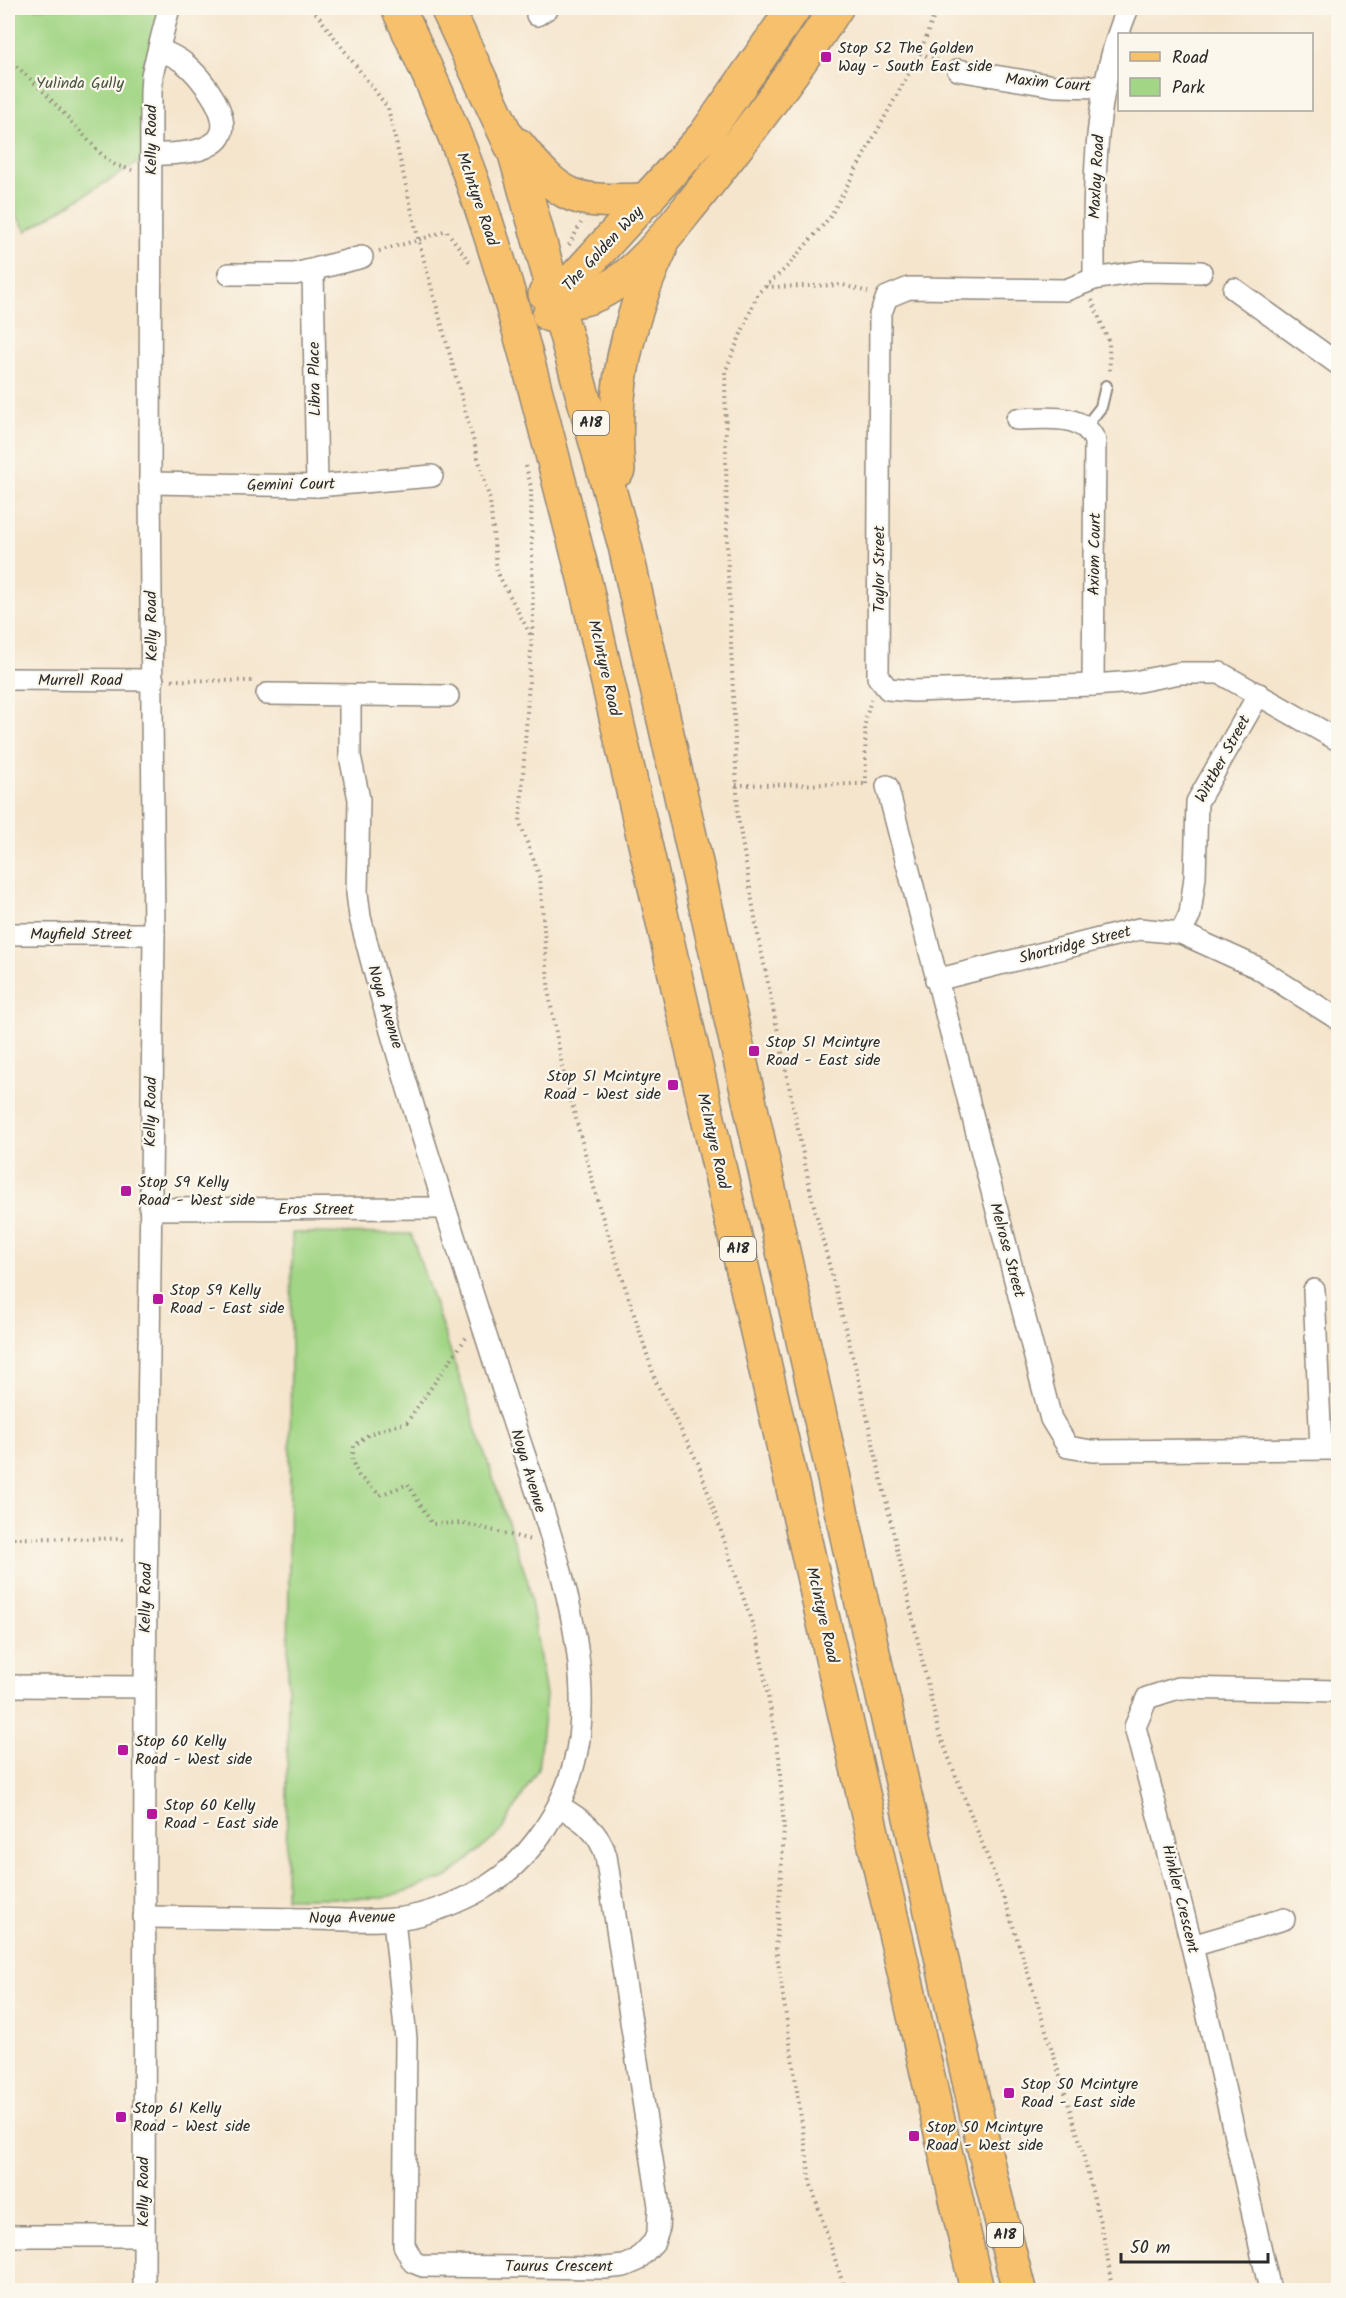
<svg xmlns="http://www.w3.org/2000/svg" width="1346" height="2298" font-family="Kalam,sans-serif">
	<style>
		.green { fill: #a2d585; stroke: #668058; stroke-width: 1.5 }
		.lines { fill: none; stroke-linecap: round; stroke-linejoin: round }
		.lane-casing { stroke: #90887c; stroke-width: 14 }
		.street-casing { stroke: #90887c; stroke-width: 24 }
		.primary-casing { stroke: #90887c; stroke-width: 36 }
		.path { stroke: #90887c; stroke-width: 4; stroke-dasharray: 1.5 4.5; stroke-linecap: butt }
		.lane { stroke: #fff; stroke-width: 10 }
		.street { stroke: #fff; stroke-width: 21 }
		.primary { stroke: #f7c06c; stroke-width: 33 }
		.poi-dot { fill: #b5179e; stroke: #fbf7ec; stroke-width: 2 }
		.labels { text-anchor: middle; dominant-baseline: central; stroke-width: 4.5; stroke-linejoin: round; paint-order: stroke }
		.shield { fill: #fbf7ec; stroke: #696865; stroke-width: 1.5 }
		.shield-label { font-size: 15px; font-weight: bold; fill: #2b2b2b }
		.poi-label { font-size: 16px; fill: #2b2b2b; stroke: #fbf7ec; text-anchor: start }
		.park-label { font-size: 16px; fill: #495642; stroke: #fbf7ec }
		.street-label { font-size: 16px; fill: #2b2b2b; stroke: #fbf7ec }
	</style>
	<rect width="100%" height="100%" fill="#fbf7ec"/>
	<filter id="ink" filterUnits="userSpaceOnUse"><feTurbulence type="fractalNoise" baseFrequency=".0167" numOctaves="2"/><feDisplacementMap in="SourceGraphic" scale="12" xChannelSelector="R" yChannelSelector="G"/><feConvolveMatrix kernelMatrix="1 2 1 2 8 2 1 2 1" color-interpolation-filters="sRGB"/></filter>
	<filter id="wash" filterUnits="userSpaceOnUse"><feTurbulence type="fractalNoise" baseFrequency=".008" numOctaves="4" result="noise"/><feDisplacementMap in="SourceGraphic" scale="24" xChannelSelector="R" yChannelSelector="G"/><feGaussianBlur stdDeviation="1.35" result="paint"/><feColorMatrix in="noise" values="0 0 0 0 0 0 0 0 0 0 0 0 0 0 0 0 0 1.4 0 .05"/><feComposite in="paint" operator="in"/></filter>
	<g filter="url(#wash)">
		<rect width="100%" height="100%" fill="#f5e5cd"/>
		<g class="green">
			<path d="M 8,8 L 169,8 L 151,155 L 26,231 L 8,202 Z"/>
			<path d="M 292,1233 L 411,1234 L 528,1582 L 546,1696 L 538,1769 L 500,1833 L 448,1877 L 384,1898 L 286,1898 Z"/>
		</g>
	</g>
	<g filter="url(#ink)">
		<g class="lines">
			<defs>
				<path id="lane" d="M 1086,426 L 1101,407 L 1106,386"/>
				<g id="street">
					<path d="M 537,15 L 548,8"/>
					<path d="M 958,70 L 1055,86 L 1104,87"/>
					<path d="M 151,155 C 171,153 198,155 215,142 C 239,123 201,76 184,63 C 177,57 168,54 159,49"/>
					<path d="M 313,272 L 317,486"/>
					<path d="M 1201,272 L 1144,271 L 1094,279 L 1066,290 L 909,288 L 887,297 L 880,315 L 878,677 L 888,689 L 913,691 L 1093,685 L 1134,682 L 1180,673 L 1220,673 L 1338,740"/>
					<path d="M 229,274 L 295,274 L 362,257"/>
					<path d="M 1094,279 C 1094,188 1092,93 1128,8"/>
					<path d="M 1234,289 L 1338,364"/>
					<path d="M 1017,419 C 1045,419 1082,411 1095,441 L 1093,685"/>
					<path d="M 150,483 L 317,486 L 432,476"/>
					<path d="M 8,679 L 153,680"/>
					<path d="M 267,694 L 448,696"/>
					<path d="M 887,786 L 1051,1419 L 1068,1447 L 1092,1451 L 1338,1449"/>
					<path d="M 1181,933 L 1190,914 L 1195,877 L 1197,802 L 1259,694"/>
					<path d="M 8,934 L 154,934"/>
					<path d="M 936,980 L 1139,929 L 1181,933 L 1256,967 L 1338,1019"/>
					<path d="M 150,1209 L 445,1208"/>
					<path d="M 1314,1290 L 1321,1448"/>
					<path d="M 8,1686 L 145,1687"/>
					<path d="M 144,1917 C 200,1918 255,1918 311,1919 C 338,1919 367,1922 394,1919 C 421,1917 449,1906 473,1894 C 531,1865 570,1802 579,1739 C 593,1631 537,1498 505,1396 C 455,1237 401,1079 360,917 L 357,893 L 359,799 L 350,756 L 350,695"/>
					<path d="M 394,1919 L 406,2039 L 404,2245 L 413,2262 L 423,2266 L 605,2268 L 624,2266 L 636,2261 L 654,2242 L 658,2231 L 659,2206 L 606,1856 C 599,1831 581,1819 559,1806"/>
					<path d="M 1192,1946 L 1284,1919"/>
					<path d="M 8,2236 L 143,2236"/>
					<path d="M 144,2290 L 145,1687 L 154,934 L 150,483 L 151,92 L 152,75 L 169,8"/>
					<path d="M 1270,2290 L 1192,1946 L 1135,1727 L 1147,1698 L 1178,1688 L 1338,1691"/>
				</g>
				<g id="primary">
					<path d="M 398,8 C 426,68 454,129 476,192 C 520,318 550,449 584,578 L 977,2290"/>
					<path d="M 447,8 L 515,154 L 625,546 L 991,2179 L 1019,2290"/>
					<path d="M 518,145 C 564,203 575,202 647,200"/>
					<path d="M 545,294 C 564,306 587,301 605,290 C 643,269 671,229 698,196 C 747,135 794,73 836,8"/>
					<path d="M 549,315 L 556,300 L 570,283 L 705,135 L 794,8"/>
					<path d="M 618,470 C 611,392 627,321 660,250"/>
				</g>
			</defs>
			<use href="#lane" class="lane-casing"/>
			<use href="#street" class="street-casing"/>
			<use href="#primary" class="primary-casing"/>
			<g class="path">
				<path d="M 312,8 L 388,108 L 419,242 L 490,501 L 497,572 L 531,636"/>
				<path d="M 937,8 L 920,53 L 830,217 L 785,269 L 758,293 L 725,372 L 727,545 L 738,817 L 757,930 L 812,1198 L 858,1377 L 938,1730 L 1007,1907 L 1044,2024 L 1080,2142 L 1106,2247 L 1112,2290"/>
				<path d="M 920,53 L 941,62"/>
				<path d="M 8,58 L 45,93 L 102,155 L 115,165 L 132,170"/>
				<path d="M 569,245 L 581,223"/>
				<path d="M 379,251 C 402,244 423,240 446,230 L 471,264"/>
				<path d="M 766,287 L 843,285 L 868,292"/>
				<path d="M 1092,300 L 1109,343 L 1110,373"/>
				<path d="M 526,466 L 531,487 L 533,618 L 520,823 L 540,878 L 549,995 L 563,1070 L 599,1206 L 656,1382 L 698,1463 L 758,1641 L 779,1757 L 784,1830 L 776,1948 L 811,2185 L 845,2290"/>
				<path d="M 172,680 L 253,681"/>
				<path d="M 866,784 L 865,722 L 871,700"/>
				<path d="M 736,785 L 866,784"/>
				<path d="M 466,1338 L 407,1422 L 369,1434 L 354,1446 L 352,1461 L 359,1476 L 380,1495 L 408,1484 L 432,1524 L 463,1523 L 531,1540"/>
				<path d="M 8,1538 L 127,1539"/>
				<path d="M 1056,2290 L 1057,2290"/>
			</g>
			<use href="#lane" class="lane"/>
			<use href="#street" class="street"/>
			<use href="#primary" class="primary"/>
		</g>
	</g>
	<g class="poi-dot">
		<rect x="820" y="51" width="12" height="12" rx="3"/>
		<rect x="748" y="1045" width="12" height="12" rx="3"/>
		<rect x="667" y="1079" width="12" height="12" rx="3"/>
		<rect x="120" y="1185" width="12" height="12" rx="3"/>
		<rect x="152" y="1293" width="12" height="12" rx="3"/>
		<rect x="117" y="1744" width="12" height="12" rx="3"/>
		<rect x="146" y="1808" width="12" height="12" rx="3"/>
		<rect x="1003" y="2087" width="12" height="12" rx="3"/>
		<rect x="115" y="2111" width="12" height="12" rx="3"/>
		<rect x="908" y="2130" width="12" height="12" rx="3"/>
	</g>
	<g class="labels">
		<g class="shield">
			<rect x="573" y="411" width="36" height="24" rx="4.5"/>
			<rect x="720" y="1237" width="36" height="24" rx="4.5"/>
			<rect x="987" y="2223" width="36" height="24" rx="4.5"/>
		</g>
		<g class="shield-label">
			<text x="591" y="423">A18</text>
			<text x="738" y="1249">A18</text>
			<text x="1005" y="2235">A18</text>
		</g>
		<g class="poi-label">
			<text x="838" y="48">Stop 52 The Golden<tspan x="838" dy="18">Way - South East side</tspan></text>
			<text x="766" y="1042">Stop 51 Mcintyre<tspan x="766" dy="18">Road - East side</tspan></text>
			<text x="661" y="1076" text-anchor="end">Stop 51 Mcintyre<tspan x="661" dy="18">Road - West side</tspan></text>
			<text x="138" y="1182">Stop 59 Kelly<tspan x="138" dy="18">Road - West side</tspan></text>
			<text x="170" y="1290">Stop 59 Kelly<tspan x="170" dy="18">Road - East side</tspan></text>
			<text x="135" y="1741">Stop 60 Kelly<tspan x="135" dy="18">Road - West side</tspan></text>
			<text x="164" y="1805">Stop 60 Kelly<tspan x="164" dy="18">Road - East side</tspan></text>
			<text x="1021" y="2084">Stop 50 Mcintyre<tspan x="1021" dy="18">Road - East side</tspan></text>
			<text x="133" y="2108">Stop 61 Kelly<tspan x="133" dy="18">Road - West side</tspan></text>
			<text x="926" y="2127">Stop 50 Mcintyre<tspan x="926" dy="18">Road - West side</tspan></text>
		</g>
		<g class="park-label">
			<text x="80" y="83">Yulinda Gully</text>
		</g>
		<g class="street-label">
			<text transform="translate(1048 83) rotate(5)">Maxim Court</text>
			<text transform="translate(151 140) rotate(-90)">Kelly Road</text>
			<text transform="translate(1097 177) rotate(-87)">Maxlay Road</text>
			<text transform="translate(477 199) rotate(71)">McIntyre Road</text>
			<text transform="translate(603 249) rotate(-47)">The Golden Way</text>
			<text transform="translate(315 379) rotate(-91)">Libra Place</text>
			<text transform="translate(291 485) rotate(-1)">Gemini Court</text>
			<text transform="translate(1095 554) rotate(-89)">Axiom Court</text>
			<text transform="translate(879 569) rotate(-90)">Taylor Street</text>
			<text transform="translate(152 626) rotate(-91)">Kelly Road</text>
			<text transform="translate(604 668) rotate(77)">McIntyre Road</text>
			<text x="80" y="680">Murrell Road</text>
			<text transform="translate(1223 759) rotate(-61)">Wittber Street</text>
			<text x="81" y="934">Mayfield Street</text>
			<text transform="translate(1075 945) rotate(-14)">Shortridge Street</text>
			<text transform="translate(385 1007) rotate(73)">Noya Avenue</text>
			<text transform="translate(151 1112) rotate(-89)">Kelly Road</text>
			<text transform="translate(713 1141) rotate(77)">McIntyre Road</text>
			<text x="316" y="1209">Eros Street</text>
			<text transform="translate(1007 1250) rotate(75)">Melrose Street</text>
			<text transform="translate(528 1471) rotate(73)">Noya Avenue</text>
			<text transform="translate(146 1598) rotate(-89)">Kelly Road</text>
			<text transform="translate(822 1615) rotate(77)">McIntyre Road</text>
			<text transform="translate(1180 1899) rotate(76)">Hinkler Crescent</text>
			<text transform="translate(352 1918) rotate(-1)">Noya Avenue</text>
			<text transform="translate(143 2192) rotate(-90)">Kelly Road</text>
			<text x="559" y="2266">Taurus Crescent</text>
		</g>
	</g>
	<rect width="1346" height="2298" fill="none" stroke="#fbf7ec" stroke-width="30"/>
	<rect x="1118" y="33" width="195" height="78" fill="#fbf7ec" stroke="#a8a59f" stroke-width="1.5"/>
	<rect x="1130" y="52" width="30" height="9" fill="#f7c06c" stroke="#a8a59f" stroke-width="1.5"/>
	<text x="1172" y="63" font-size="18" fill="#2b2b2b">Road</text>
	<rect x="1130" y="78" width="30" height="18" fill="#a2d585" stroke="#a8a59f" stroke-width="1.5"/>
	<text x="1172" y="93" font-size="18" fill="#2b2b2b">Park</text>
	<path d="M1121 2253v9h147v-9" fill="none" stroke="#2b2b2b" stroke-width="3"/>
	<text x="1130" y="2253" font-size="18" fill="#2b2b2b" stroke="#fbf7ec" stroke-width="4.5" paint-order="stroke">50 m</text>
</svg>
